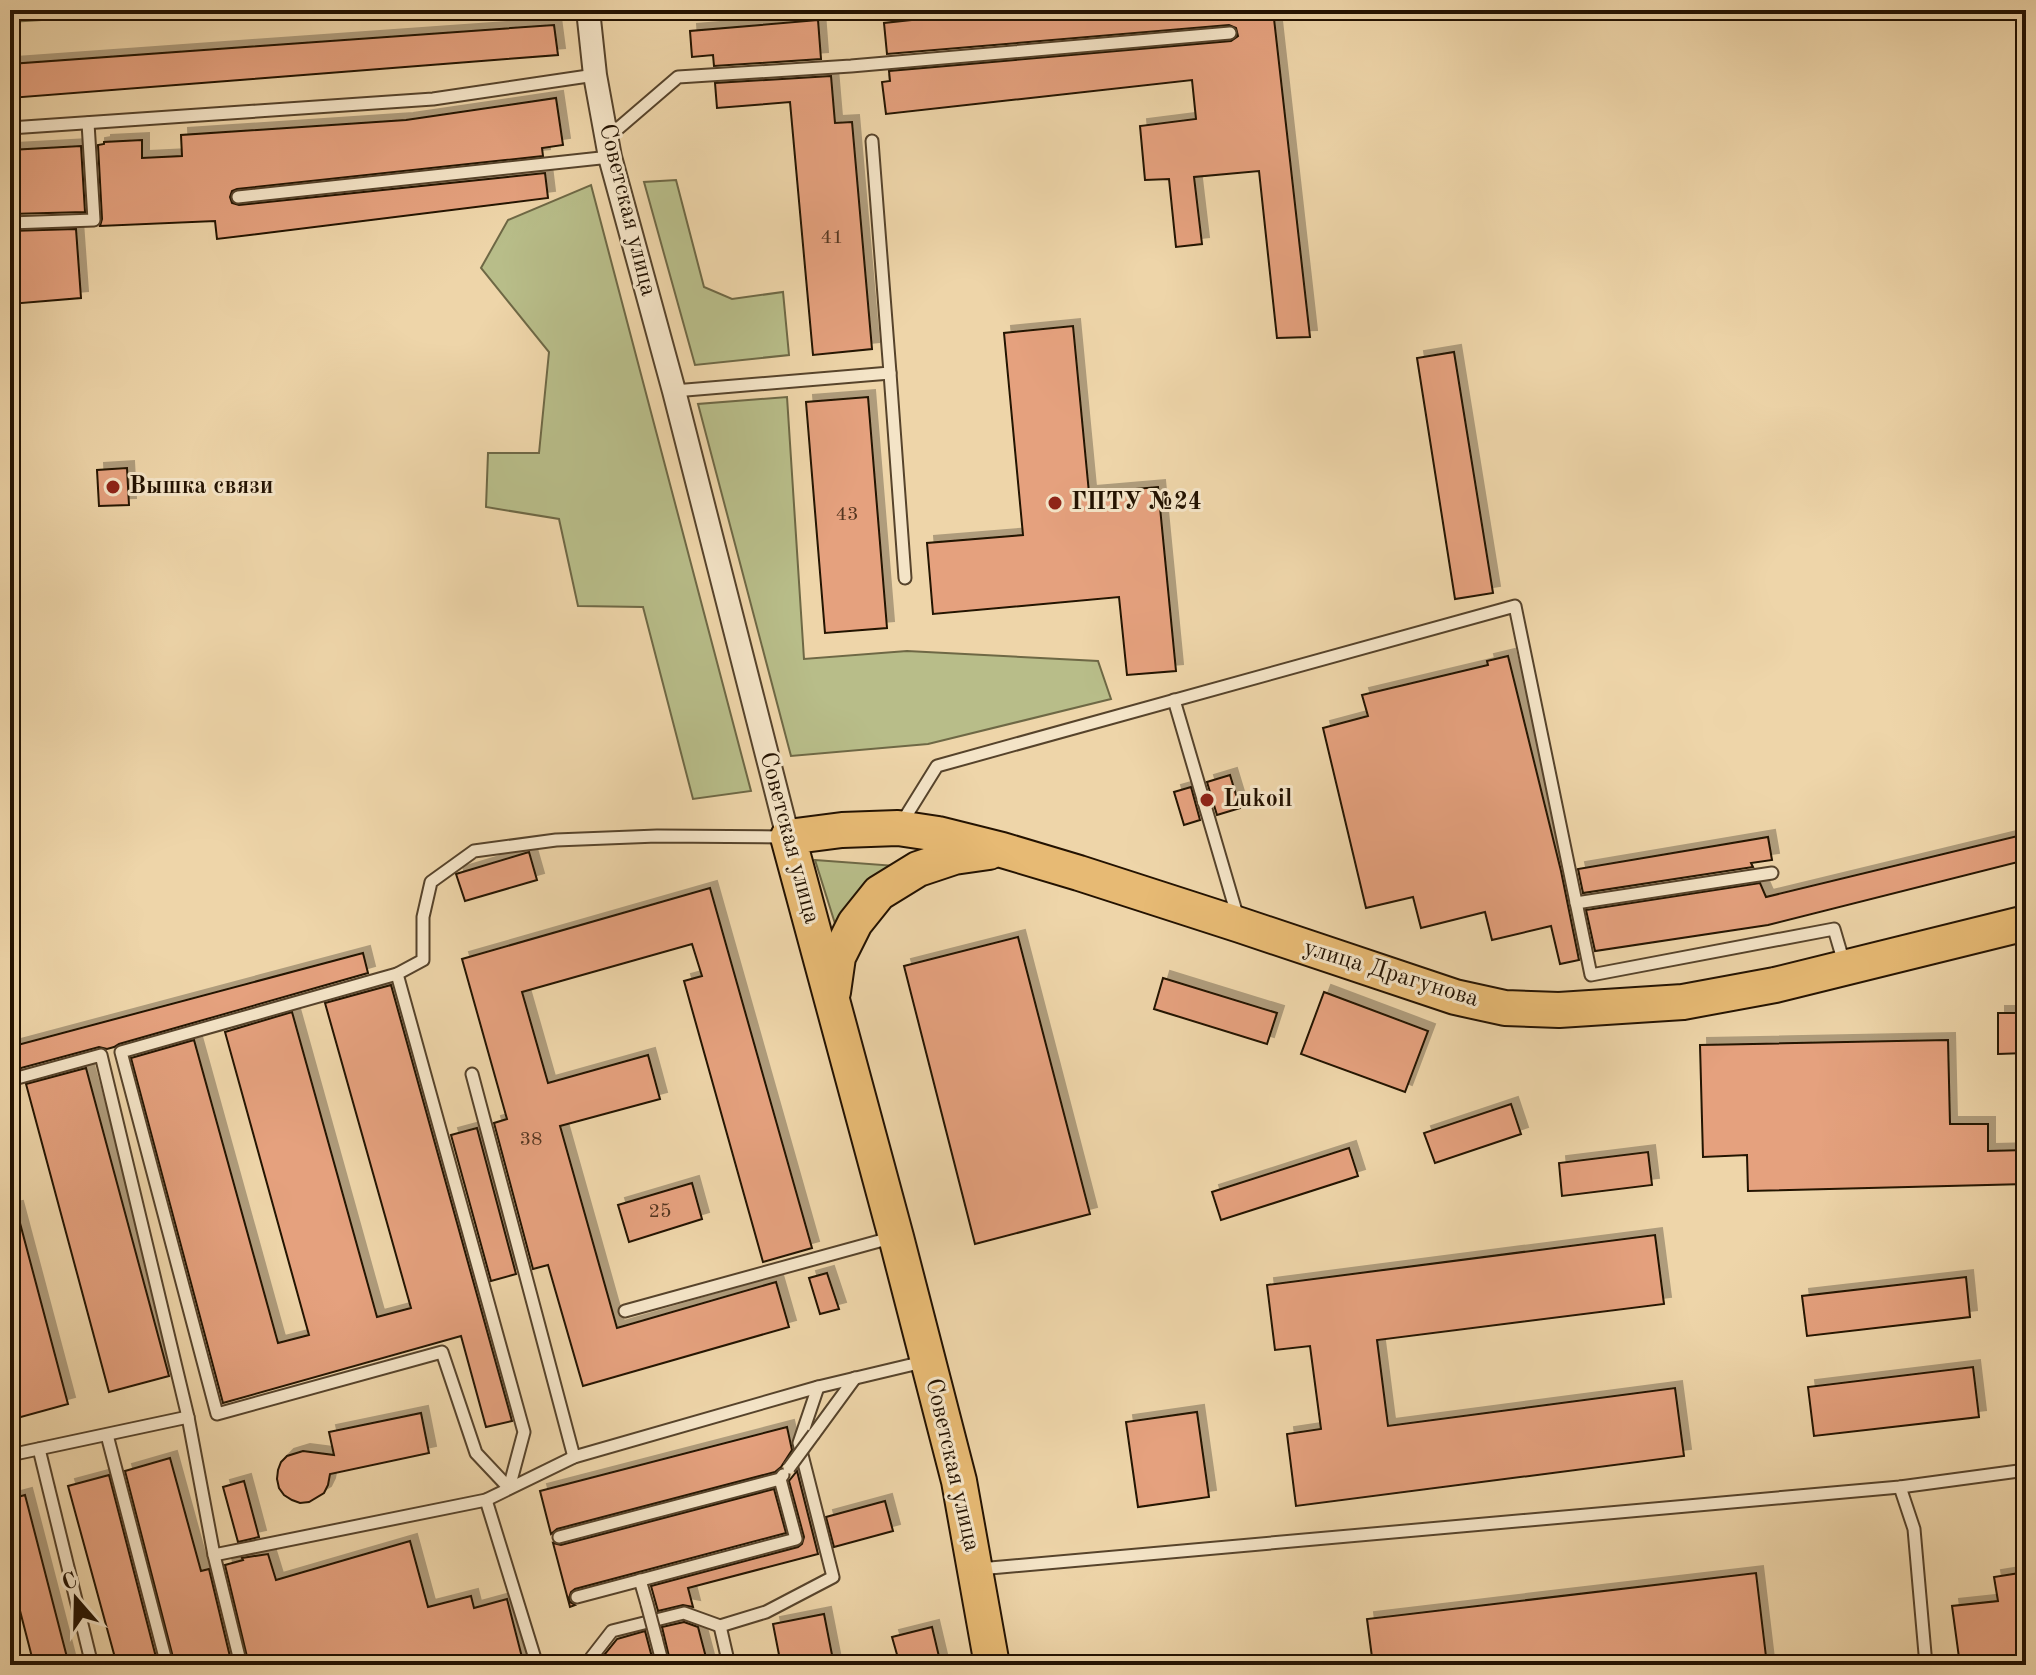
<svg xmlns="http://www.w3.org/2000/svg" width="2036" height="1675" font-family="'Old Standard TT',serif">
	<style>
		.green { fill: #b8bd89; stroke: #6e6845; stroke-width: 2 }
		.building { fill: #e5a17e; stroke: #231201; stroke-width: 2; filter: url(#shadow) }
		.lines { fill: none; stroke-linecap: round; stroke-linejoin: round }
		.service-casing { stroke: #56432b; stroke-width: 15 }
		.minor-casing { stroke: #56432b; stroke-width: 26 }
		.primary-casing { stroke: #231201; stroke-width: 38 }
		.service { stroke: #f4e4c7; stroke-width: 11 }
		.minor { stroke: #f4e4c7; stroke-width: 22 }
		.primary { stroke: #e7ba74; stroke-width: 34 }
		.service-bridge-casing { stroke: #56432b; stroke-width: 15; stroke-linecap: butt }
		.service-bridge { stroke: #f4e4c7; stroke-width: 11 }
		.poi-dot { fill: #8f2418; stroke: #f4e4c7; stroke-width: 3 }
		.labels { text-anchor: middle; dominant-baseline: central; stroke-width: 6; stroke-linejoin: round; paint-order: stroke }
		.number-label { font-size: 20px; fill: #543620 }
		.street-label { font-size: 24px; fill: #231201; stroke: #f4e4c7 }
		.poi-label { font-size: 24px; font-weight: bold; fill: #231201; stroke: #f4e4c7; text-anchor: start }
	</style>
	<defs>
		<filter id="shadow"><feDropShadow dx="7" dy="-7" stdDeviation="0" flood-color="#0004"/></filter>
	</defs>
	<rect width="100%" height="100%" fill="#eed5a9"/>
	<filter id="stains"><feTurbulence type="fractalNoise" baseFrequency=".0025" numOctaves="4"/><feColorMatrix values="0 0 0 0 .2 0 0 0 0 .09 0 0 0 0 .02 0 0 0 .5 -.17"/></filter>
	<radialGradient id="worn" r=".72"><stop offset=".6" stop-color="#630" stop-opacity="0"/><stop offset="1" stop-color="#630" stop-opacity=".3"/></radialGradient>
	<g class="green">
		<path d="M 10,10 L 205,10 L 10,22 Z"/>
		<path d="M 676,180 L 704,287 L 732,299 L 783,292 L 789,355 L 695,365 L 644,182 Z"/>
		<path d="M 591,185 L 751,791 L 693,799 L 643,607 L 578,606 L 559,519 L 486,507 L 488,453 L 539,453 L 549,352 L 481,268 L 508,220 Z"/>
		<path d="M 787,397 L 804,659 L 907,651 L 1098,661 L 1111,699 L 928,744 L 791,756 L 698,404 Z"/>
		<path d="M 815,860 L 910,867 L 838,933 Z"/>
	</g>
	<g class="building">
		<path d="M 1004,10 L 1273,10 L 1310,337 L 1277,338 L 1259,171 L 1194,177 L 1202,244 L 1176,247 L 1169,179 L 1145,180 L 1140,126 L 1196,119 L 1192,80 L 886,114 L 882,82 L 890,81 L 889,71 L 1231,41 L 1238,36 L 1236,28 L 1229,25 L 887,54 L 884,23 Z"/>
		<path d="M 818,20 L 821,59 L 714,66 L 713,55 L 692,57 L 690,31 Z"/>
		<path d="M 554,25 L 558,55 L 10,98 L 10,64 Z"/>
		<path d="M 831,76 L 835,123 L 852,122 L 872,349 L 813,355 L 790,102 L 717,108 L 715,83 Z"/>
		<path d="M 556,98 L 563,145 L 542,148 L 543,156 L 237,189 L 232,191 L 230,197 L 232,203 L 239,205 L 545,173 L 548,198 L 217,239 L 215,221 L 100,226 L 102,219 L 98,145 L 104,144 L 104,142 L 142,140 L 142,158 L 182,156 L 181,135 L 406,120 Z"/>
		<path d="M 81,146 L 85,212 L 10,214 L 10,150 Z"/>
		<path d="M 76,229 L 81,298 L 10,304 L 10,231 Z"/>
		<path d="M 1073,326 L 1089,493 L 1158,487 L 1176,671 L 1127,675 L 1119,597 L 933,614 L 927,543 L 1023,535 L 1004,333 Z"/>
		<path d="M 1454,352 L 1493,593 L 1455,599 L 1417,358 Z"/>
		<path d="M 868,397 L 887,628 L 825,633 L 806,402 Z"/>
		<path d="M 127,468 L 129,505 L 99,506 L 97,470 Z"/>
		<path d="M 1508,656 L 1561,871 L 1579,960 L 1560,964 L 1551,926 L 1492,940 L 1485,912 L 1421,928 L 1413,897 L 1366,908 L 1323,728 L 1368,716 L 1362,695 L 1488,665 L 1487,661 Z"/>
		<path d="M 1230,775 L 1240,808 L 1217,815 L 1207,782 Z"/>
		<path d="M 1191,787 L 1200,820 L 1184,825 L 1174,792 Z"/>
		<path d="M 2026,834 L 2026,860 L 1768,925 L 1595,951 L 1586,910 L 1760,883 L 1766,897 Z"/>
		<path d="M 1768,837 L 1772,860 L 1751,863 L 1753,867 L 1583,893 L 1578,869 Z"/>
		<path d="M 529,852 L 537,880 L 465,901 L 456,874 Z"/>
		<path d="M 710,888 L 812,1248 L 763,1262 L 684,981 L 702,976 L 692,944 L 522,992 L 548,1083 L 648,1055 L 660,1099 L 560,1126 L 617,1328 L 776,1282 L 789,1327 L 583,1386 L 548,1265 L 533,1269 L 494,1123 L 507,1119 L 462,959 Z"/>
		<path d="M 1018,937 L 1090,1214 L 975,1244 L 904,966 Z"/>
		<path d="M 363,953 L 368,973 L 119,1044 L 114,1047 L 107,1049 L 99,1047 L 10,1071 L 10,1047 Z"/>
		<path d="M 1163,978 L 1277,1013 L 1267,1044 L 1154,1009 Z"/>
		<path d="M 391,985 L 512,1421 L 486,1427 L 461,1336 L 223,1403 L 131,1058 L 194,1040 L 278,1343 L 309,1335 L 225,1032 L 292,1012 L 377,1317 L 411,1308 L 325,1003 Z"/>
		<path d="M 1324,992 L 1428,1031 L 1405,1092 L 1301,1054 Z"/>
		<path d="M 1998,1013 L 2026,1013 L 2026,1053 L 1998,1054 Z"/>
		<path d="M 1948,1040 L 1950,1124 L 1988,1124 L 1988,1151 L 2026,1150 L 2026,1184 L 1748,1191 L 1747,1155 L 1703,1157 L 1700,1045 Z"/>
		<path d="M 86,1068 L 169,1376 L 109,1392 L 26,1084 Z"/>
		<path d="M 1511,1104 L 1521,1134 L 1435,1163 L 1424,1133 Z"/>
		<path d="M 477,1128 L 516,1274 L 491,1281 L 451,1135 Z"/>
		<path d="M 1349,1148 L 1358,1176 L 1221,1220 L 1212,1192 Z"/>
		<path d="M 1648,1152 L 1652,1185 L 1562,1196 L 1559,1163 Z"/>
		<path d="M 692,1183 L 702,1219 L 629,1242 L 618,1205 Z"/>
		<path d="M 16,1208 L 68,1404 L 10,1420 L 10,1209 Z"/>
		<path d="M 1655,1235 L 1664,1304 L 1377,1340 L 1388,1426 L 1675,1388 L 1684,1456 L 1296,1506 L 1287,1434 L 1321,1429 L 1310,1346 L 1275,1350 L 1267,1285 Z"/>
		<path d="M 827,1273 L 839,1309 L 820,1314 L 809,1278 Z"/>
		<path d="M 1966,1277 L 1970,1317 L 1807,1336 L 1802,1296 Z"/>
		<path d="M 1973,1367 L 1979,1417 L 1814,1436 L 1808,1387 Z"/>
		<path d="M 1197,1412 L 1209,1497 L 1138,1507 L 1126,1422 Z"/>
		<path d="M 421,1413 L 429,1453 L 330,1474 L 328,1485 L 324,1493 L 309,1502 L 300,1503 L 292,1500 L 284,1495 L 279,1488 L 277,1479 L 278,1470 L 281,1462 L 287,1456 L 303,1451 L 334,1455 L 329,1432 Z"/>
		<path d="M 787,1427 L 792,1450 L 781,1467 L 775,1472 L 557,1529 L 551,1534 L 540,1491 Z"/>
		<path d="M 170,1458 L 201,1571 L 209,1569 L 232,1665 L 175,1665 L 125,1471 Z"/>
		<path d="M 797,1471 L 818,1554 L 688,1588 L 693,1607 L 683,1605 L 658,1611 L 651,1586 L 798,1547 L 802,1544 L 804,1537 L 789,1481 Z"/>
		<path d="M 109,1475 L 158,1665 L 117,1665 L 68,1486 Z"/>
		<path d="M 244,1481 L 259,1537 L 238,1542 L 223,1487 Z"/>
		<path d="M 774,1489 L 786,1533 L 575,1589 L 571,1592 L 569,1598 L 570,1602 L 575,1605 L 570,1607 L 553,1543 L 561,1545 Z"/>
		<path d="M 25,1495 L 69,1665 L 34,1665 L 10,1572 L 10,1499 Z"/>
		<path d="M 885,1501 L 893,1531 L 834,1547 L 826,1517 Z"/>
		<path d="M 410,1541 L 428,1607 L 471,1596 L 474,1608 L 507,1599 L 524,1665 L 249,1665 L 225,1565 L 243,1560 L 242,1558 L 268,1554 L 276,1580 Z"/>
		<path d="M 2026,1572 L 2026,1665 L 1960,1665 L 1952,1606 L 1998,1601 L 1994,1577 Z"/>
		<path d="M 1756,1573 L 1767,1665 L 1373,1665 L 1367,1619 Z"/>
		<path d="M 824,1614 L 834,1665 L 781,1665 L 773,1624 Z"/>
		<path d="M 684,1622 L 698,1627 L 708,1665 L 671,1665 L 662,1627 Z"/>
		<path d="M 932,1627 L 941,1665 L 900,1665 L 892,1637 Z"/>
		<path d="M 645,1631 L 654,1665 L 600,1665 L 600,1660 L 617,1639 Z"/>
	</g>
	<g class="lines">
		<defs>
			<g id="service">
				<path d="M 10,128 L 433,99 L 595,75"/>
				<path d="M 607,138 L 678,77 L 851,66 L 1230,33"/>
				<path d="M 238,197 L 610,157"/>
				<path d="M 10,223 L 94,220 L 88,123"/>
				<path d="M 890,373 L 905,578"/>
				<path d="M 674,391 L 890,373 L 872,141"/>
				<path d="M 1174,700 L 1238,918"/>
				<path d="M 901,824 L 937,766 L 1515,606 L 1591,975 L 1834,929 L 1844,963"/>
				<path d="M 1576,903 L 1772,873"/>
				<path d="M 397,974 L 121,1052 L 217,1414 L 442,1352 L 476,1453 L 509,1488"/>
				<path d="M 472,1074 L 574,1457"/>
				<path d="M 10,1080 L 101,1055 L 188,1417"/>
				<path d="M 625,1311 L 894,1237"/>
				<path d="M 814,1434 L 855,1378"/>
				<path d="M 107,1435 L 167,1665"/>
				<path d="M 39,1449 L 92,1665"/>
				<path d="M 10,1455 L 188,1417 L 214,1555 L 486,1500 L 574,1457 L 818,1387 L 923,1362"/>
				<path d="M 1900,1487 L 1914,1529 L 1926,1665"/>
				<path d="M 509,1488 L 524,1432 L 397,974 L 423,960 L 423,917 L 431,882 L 474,851 L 556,840 L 657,836 L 783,837"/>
				<path d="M 486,1500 L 537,1665"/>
				<path d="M 559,1537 L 780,1479 L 783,1475"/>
				<path d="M 214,1555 L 241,1665"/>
				<path d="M 979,1569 L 1900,1487 L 2026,1470"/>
				<path d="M 640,1580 L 647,1604"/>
				<path d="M 577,1597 L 796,1539 L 780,1479"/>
				<path d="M 656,1638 L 663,1665"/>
				<path d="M 592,1665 L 591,1658 L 612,1631 L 684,1613 L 720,1626"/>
				<path d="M 729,1665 L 720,1626 L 766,1612 L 833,1577 L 799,1443 L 818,1387"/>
			</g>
			<path id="minor" d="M 588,10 L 595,75 L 610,157 L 674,391 L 788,837"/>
			<g id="primary">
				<path d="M 833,992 L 838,957 L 855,923 L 879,893 L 918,869 L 954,857 L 989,852"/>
				<path d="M 992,1665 L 959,1481 L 896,1237 L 788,837 L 842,830 L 898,828 L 938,834 L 1002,850 L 1079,873 L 1240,925 L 1455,997 L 1505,1008 L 1559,1010 L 1683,1002 L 1775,985 L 2026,923"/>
			</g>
		</defs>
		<use href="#service" class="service-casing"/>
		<use href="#minor" class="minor-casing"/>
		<use href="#primary" class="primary-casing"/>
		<use href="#service" class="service"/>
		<use href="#minor" class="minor"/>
		<use href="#primary" class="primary"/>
		<defs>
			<g id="service-bridge">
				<path d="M 789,1468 L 814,1434"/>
				<path d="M 647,1604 L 656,1638"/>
			</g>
		</defs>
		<use href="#service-bridge" class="service-bridge-casing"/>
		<use href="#service-bridge" class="service-bridge"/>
	</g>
	<g class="poi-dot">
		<circle cx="113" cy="487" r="8"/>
		<circle cx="1055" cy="503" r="8"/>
		<circle cx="1207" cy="800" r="8"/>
	</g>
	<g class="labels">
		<g class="number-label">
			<text x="832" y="238">41</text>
			<text x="847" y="515">43</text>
			<text x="531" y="1140">38</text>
			<text x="660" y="1212">25</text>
		</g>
		<g class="street-label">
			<text transform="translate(627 210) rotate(76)">Советская улица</text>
			<text transform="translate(789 838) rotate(75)">Советская улица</text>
			<text transform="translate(1391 974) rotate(17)">улица Драгунова</text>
			<text transform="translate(952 1465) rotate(77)">Советская улица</text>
		</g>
		<g class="poi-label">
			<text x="129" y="487">Вышка связи</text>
			<text x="1071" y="503">ГПТУ №24</text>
			<text x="1223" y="800">Lukoil</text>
		</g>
	</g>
	<rect width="2036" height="1675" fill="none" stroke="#eed5a9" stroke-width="40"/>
	<rect x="12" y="12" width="2012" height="1651" fill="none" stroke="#231201" stroke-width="4"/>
	<rect x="20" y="20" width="1996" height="1635" fill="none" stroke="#231201" stroke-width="2"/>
	<g transform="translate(76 1599) rotate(340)" stroke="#f4e4c7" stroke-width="6" paint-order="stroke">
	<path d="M0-6L14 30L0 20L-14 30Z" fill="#231201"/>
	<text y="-12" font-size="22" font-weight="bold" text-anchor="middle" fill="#231201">С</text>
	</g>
	<rect width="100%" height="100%" filter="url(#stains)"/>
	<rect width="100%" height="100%" fill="url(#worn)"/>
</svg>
